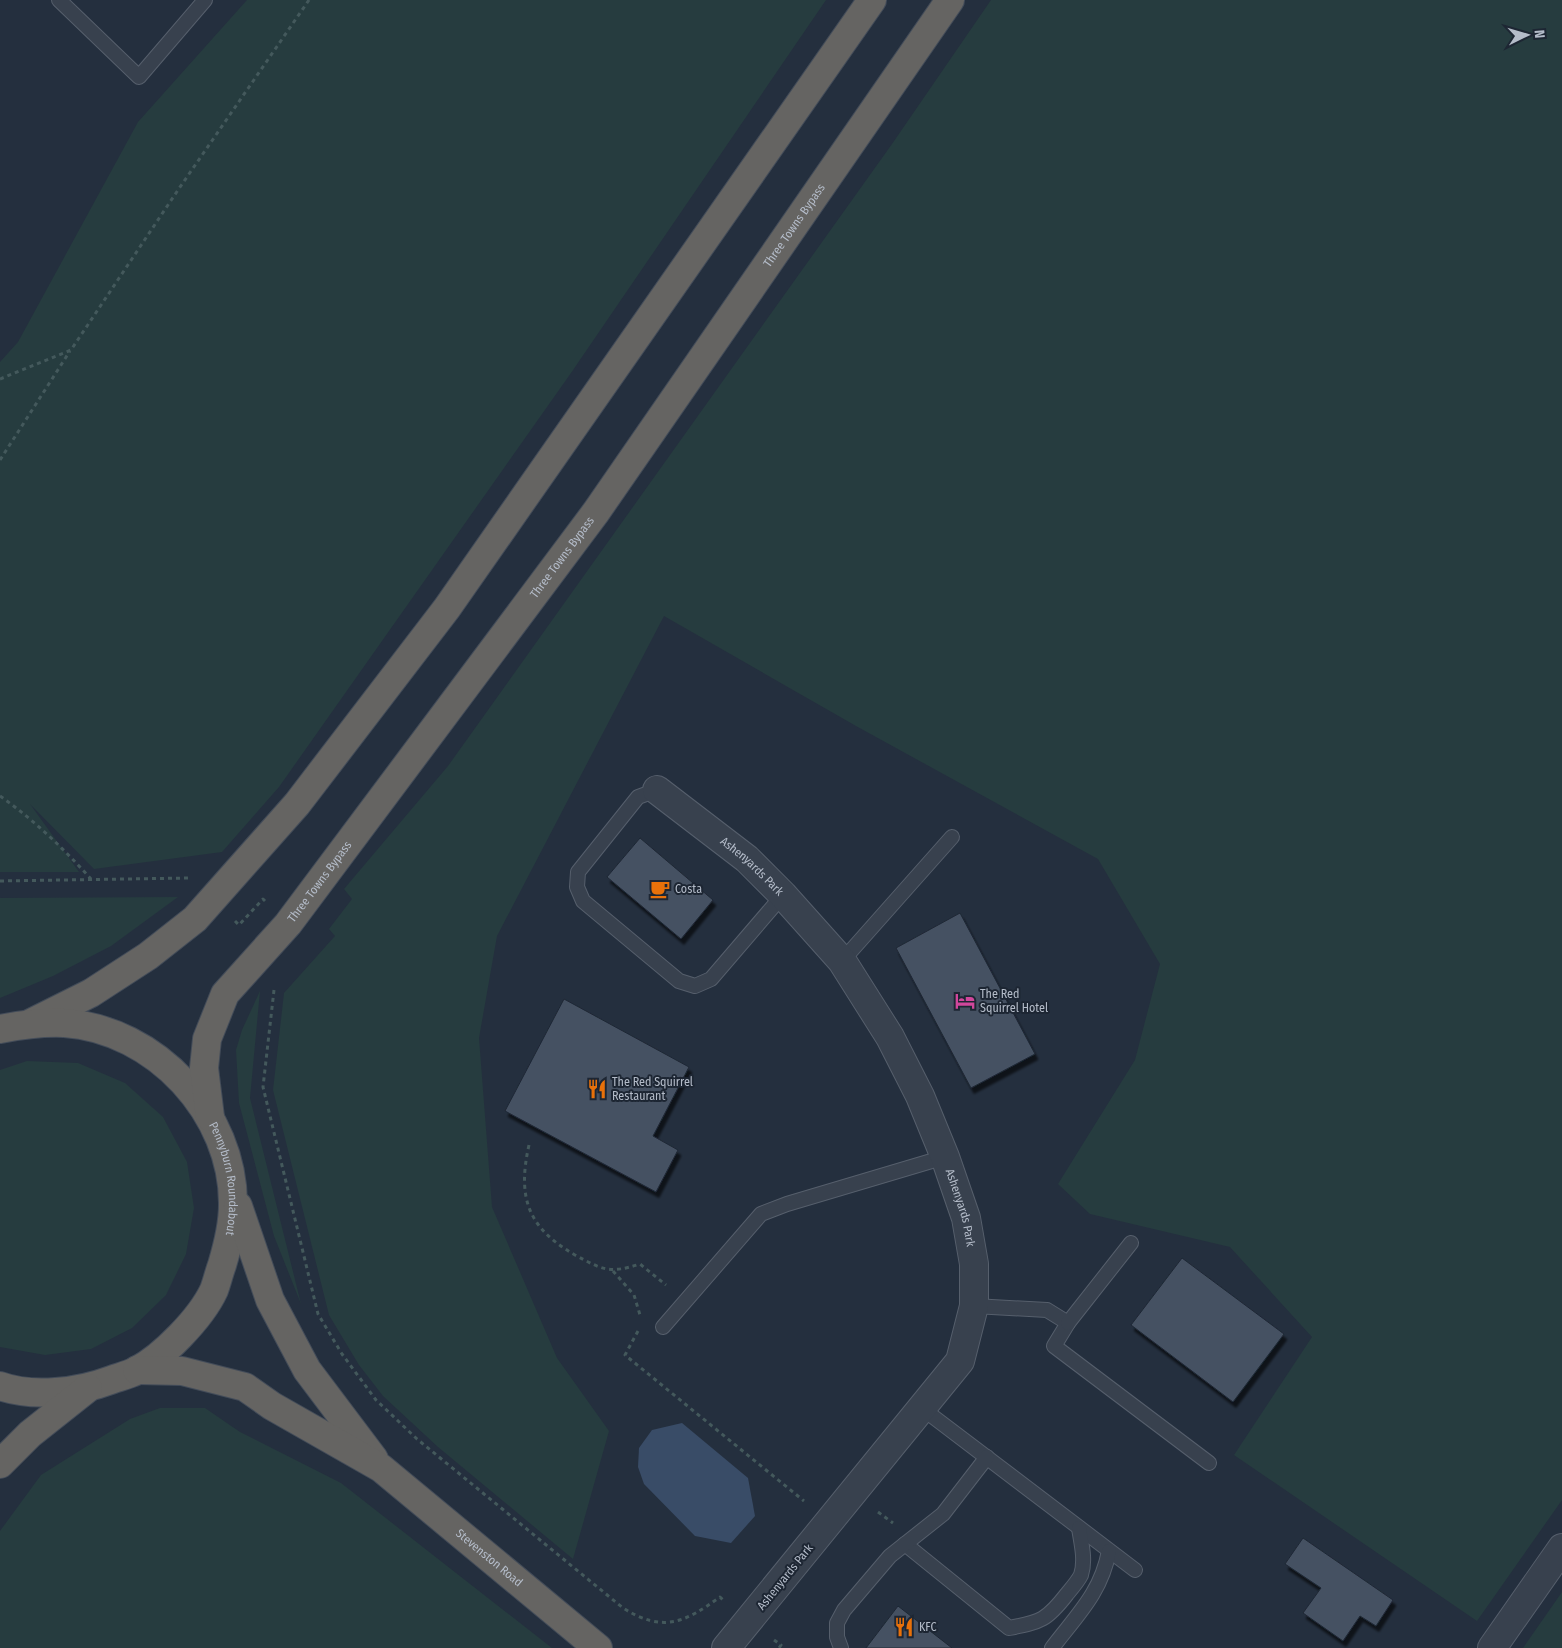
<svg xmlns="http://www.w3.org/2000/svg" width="1562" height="1648" font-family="'Fira Sans Condensed',sans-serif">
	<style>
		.green { fill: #263c3f }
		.water { fill: #394c67 }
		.building { fill: #455162; stroke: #1f2835; filter: url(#shadow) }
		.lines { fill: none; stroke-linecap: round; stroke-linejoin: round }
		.service-casing { stroke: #565f6c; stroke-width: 16 }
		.minor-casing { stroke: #565f6c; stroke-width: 30 }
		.trunk-casing { stroke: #434c59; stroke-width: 30 }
		.path { stroke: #44595c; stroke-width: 3; stroke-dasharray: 4 4; stroke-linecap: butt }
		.service { stroke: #38414e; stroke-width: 14 }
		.minor { stroke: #38414e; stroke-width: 28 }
		.trunk { stroke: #656462; stroke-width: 28 }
		.labels { text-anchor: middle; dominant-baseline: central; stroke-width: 4; stroke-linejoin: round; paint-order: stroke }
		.street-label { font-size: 12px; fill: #b4bcc9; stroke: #1d2633 }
		.poi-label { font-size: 12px; fill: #b4bcc9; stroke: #1d2633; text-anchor: start }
	</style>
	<defs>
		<filter id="shadow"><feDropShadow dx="3" dy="5.5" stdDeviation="1" flood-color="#0009"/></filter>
	</defs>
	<rect width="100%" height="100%" fill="#242f3e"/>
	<g class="green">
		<path d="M 247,0 L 826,0 L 571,373 L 279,787 L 222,852 L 94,869 L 30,804 L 79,872 L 0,872 L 0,362 L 18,342 L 138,122 Z"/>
		<path d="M 991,0 L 1562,0 L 1562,1500 L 1477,1621 L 1234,1455 L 1312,1337 L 1230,1247 L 1090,1214 L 1058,1184 L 1135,1060 L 1160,964 L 1098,859 L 856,726 L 664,616 L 497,936 L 479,1038 L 492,1207 L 557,1358 L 609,1431 L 573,1559 L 438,1447 L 383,1396 L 359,1365 L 329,1315 L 273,1090 L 284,993 L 335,936 L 329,929 L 352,899 L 344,889 L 448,766 L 892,144 Z"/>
		<path d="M 178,897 L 111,946 L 53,976 L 0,998 L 0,898 Z"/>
		<path d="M 260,991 L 250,1098 L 301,1304 L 274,1236 L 239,1103 L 236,1050 L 242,1030 Z"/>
		<path d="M 27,1061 L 78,1063 L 125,1083 L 163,1117 L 187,1162 L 194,1208 L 186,1254 L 166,1295 L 132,1328 L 91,1349 L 45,1355 L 0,1347 L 0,1070 Z"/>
		<path d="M 160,1408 L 205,1408 L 240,1432 L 341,1483 L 552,1648 L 0,1648 L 0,1531 L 41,1475 L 130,1419 Z"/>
		<path d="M 1562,1592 L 1562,1648 L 1523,1648 Z"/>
	</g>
	<path class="water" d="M 682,1423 L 748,1478 L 755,1516 L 731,1543 L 695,1536 L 644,1484 L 638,1467 L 639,1448 L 652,1430 Z"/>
	<g class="building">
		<path d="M 640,838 L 713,900 L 681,939 L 607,877 Z"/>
		<path d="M 960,913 L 1035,1054 L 971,1088 L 896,948 Z"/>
		<path d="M 564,999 L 689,1067 L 653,1136 L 678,1150 L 656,1192 L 505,1111 Z"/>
		<path d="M 1182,1258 L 1284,1334 L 1233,1402 L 1131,1325 Z"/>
		<path d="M 1303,1538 L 1393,1600 L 1376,1626 L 1360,1616 L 1343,1641 L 1303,1613 L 1321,1588 L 1285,1564 Z"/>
		<path d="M 898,1606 L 952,1648 L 866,1648 Z"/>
	</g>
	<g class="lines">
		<defs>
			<g id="service">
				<path d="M 59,0 L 139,77 L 205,0"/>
				<path d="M 657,790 L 638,797 L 578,872 L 577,887 L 583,901 L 679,981 L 695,986 L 711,979 L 783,895"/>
				<path d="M 842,961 L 952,837"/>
				<path d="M 974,1306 L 1047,1310 L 1068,1323 L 1054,1346 L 1209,1463"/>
				<path d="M 1068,1323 L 1131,1243"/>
				<path d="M 663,1327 L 761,1214 L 787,1204 L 945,1157"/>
				<path d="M 923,1409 L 1135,1570"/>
				<path d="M 905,1544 L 1009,1628 C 1041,1622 1047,1620 1067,1594 C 1072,1588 1078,1581 1081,1575 C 1086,1560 1081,1542 1079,1528"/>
				<path d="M 841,1648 L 837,1637 L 837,1623 L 844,1610 L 890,1556 L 943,1514 L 987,1457"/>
				<path d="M 1052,1648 C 1077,1615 1101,1593 1109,1551"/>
			</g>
			<g id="minor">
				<path id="s1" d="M 657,790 L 747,859 L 783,895 L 842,961 L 890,1037 L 920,1096 L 945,1157 L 966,1218 L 974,1264 L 974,1306 L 960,1361 L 726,1648"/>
				<path d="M 1492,1648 L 1562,1548"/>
			</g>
			<g id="trunk">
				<path d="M 31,1023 L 91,993 L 148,956 L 195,919 L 297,804 L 447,608 L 872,0"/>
				<path id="s2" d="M 0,1029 C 21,1025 42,1022 64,1023 C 156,1029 234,1114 233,1205 C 233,1226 228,1245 222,1265 C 219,1273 217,1282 214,1290 C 201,1318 163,1357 136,1371 C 128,1375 119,1377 111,1380 C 79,1392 33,1398 0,1386"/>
				<path id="s3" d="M 210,1117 L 204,1068 L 207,1039 L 225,994 L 288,924 L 596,512 L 950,0"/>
				<path d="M 238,1206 L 270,1300 L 307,1370 L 374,1459"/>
				<path id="s4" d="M 137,1370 L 182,1371 L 245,1387 L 272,1406 L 381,1468 L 598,1648"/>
				<path d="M 0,1464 L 30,1434 L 88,1388"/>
			</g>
		</defs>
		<use href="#service" class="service-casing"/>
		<use href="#minor" class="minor-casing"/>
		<use href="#trunk" class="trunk-casing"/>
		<g class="path">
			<path d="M 0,379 L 71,350 L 178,190 L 309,0"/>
			<path d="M 0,460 L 70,351"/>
			<path d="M 0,796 C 34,820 63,848 91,879"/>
			<path d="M 0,881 L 189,878"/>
			<path d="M 235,921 L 239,925 L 263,899 L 265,901"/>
			<path d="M 274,990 L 263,1087 L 318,1314 L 342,1354 L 376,1400 L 417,1439 L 623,1608 C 663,1633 684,1623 720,1597 L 724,1601"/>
			<path d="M 529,1145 C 517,1198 528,1228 575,1255 C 603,1270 609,1274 640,1264 L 666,1285"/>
			<path d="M 613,1271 L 634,1295 L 640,1315"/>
			<path d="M 638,1331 L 625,1355 L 804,1501"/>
			<path d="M 878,1512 L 893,1523"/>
			<path d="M 774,1640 L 781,1645 L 779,1648"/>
		</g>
		<use href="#service" class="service"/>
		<use href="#minor" class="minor"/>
		<use href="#trunk" class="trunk"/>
	</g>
	<defs>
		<symbol id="cafe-bare" viewBox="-9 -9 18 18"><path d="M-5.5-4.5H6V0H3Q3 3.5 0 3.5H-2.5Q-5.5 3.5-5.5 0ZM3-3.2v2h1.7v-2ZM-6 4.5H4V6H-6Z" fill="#e8710a" stroke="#1d2633" stroke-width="2.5" paint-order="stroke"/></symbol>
		<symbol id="hotel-bare" viewBox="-9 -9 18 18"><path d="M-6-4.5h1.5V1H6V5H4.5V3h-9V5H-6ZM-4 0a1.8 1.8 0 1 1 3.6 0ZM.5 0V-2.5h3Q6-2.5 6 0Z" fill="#d1479c" stroke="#1d2633" stroke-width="2.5" paint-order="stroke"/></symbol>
		<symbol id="restaurant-bare" viewBox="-9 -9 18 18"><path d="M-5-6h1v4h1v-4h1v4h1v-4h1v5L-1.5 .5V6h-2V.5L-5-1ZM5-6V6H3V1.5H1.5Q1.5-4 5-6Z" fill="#e8710a" stroke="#1d2633" stroke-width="2.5" paint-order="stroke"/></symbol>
	</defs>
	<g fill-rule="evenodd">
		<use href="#cafe-bare" x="646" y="875" width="28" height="28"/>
		<use href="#hotel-bare" x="951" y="987" width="28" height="28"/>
		<use href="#restaurant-bare" x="583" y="1075" width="28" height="28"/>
		<use href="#restaurant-bare" x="890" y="1613" width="28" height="28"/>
	</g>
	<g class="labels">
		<g class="street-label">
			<text stroke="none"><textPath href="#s3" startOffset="1084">Three Towns Bypass</textPath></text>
			<text stroke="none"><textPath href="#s3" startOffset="679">Three Towns Bypass</textPath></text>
			<text stroke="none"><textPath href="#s1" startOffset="122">Ashenyards Park</textPath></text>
			<text stroke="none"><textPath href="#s3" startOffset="274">Three Towns Bypass</textPath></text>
			<text stroke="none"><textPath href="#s2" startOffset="309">Pennyburn Roundabout</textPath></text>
			<text stroke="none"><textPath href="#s1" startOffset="528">Ashenyards Park</textPath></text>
			<text stroke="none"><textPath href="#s4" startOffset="409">Stevenston Road</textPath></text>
			<text transform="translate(785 1577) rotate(-51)">Ashenyards Park</text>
		</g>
		<g class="poi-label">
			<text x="675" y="889">Costa</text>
			<text x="980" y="994">The Red<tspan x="980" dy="14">Squirrel Hotel</tspan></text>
			<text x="612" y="1082">The Red Squirrel<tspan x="612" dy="14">Restaurant</tspan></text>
			<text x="919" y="1627">KFC</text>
		</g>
	</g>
	<g transform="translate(1527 35) rotate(85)" stroke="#1d2633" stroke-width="4" paint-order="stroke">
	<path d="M0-4L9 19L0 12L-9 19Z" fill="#b4bcc9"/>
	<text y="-8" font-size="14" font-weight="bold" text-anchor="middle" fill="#b4bcc9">N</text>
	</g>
</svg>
